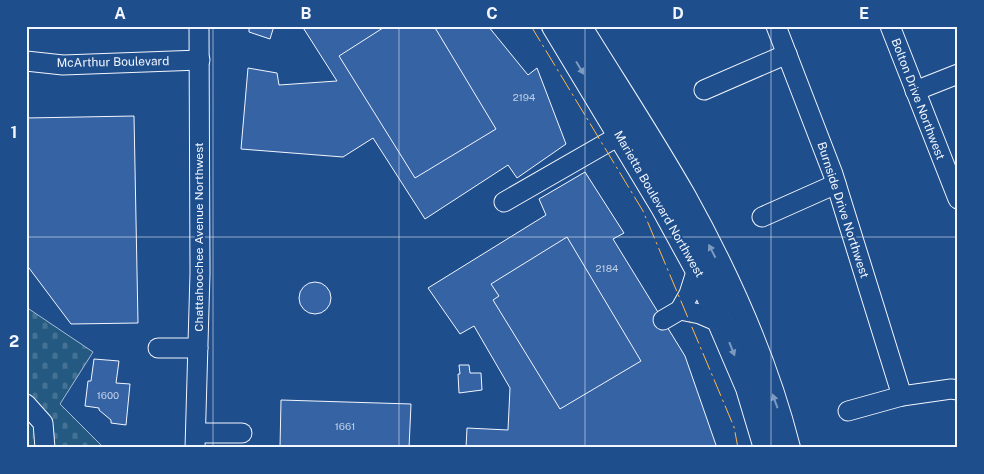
<svg xmlns="http://www.w3.org/2000/svg" width="984" height="474" font-family="'Public Sans',sans-serif">
	<style>
		.cemetery { fill: url(#cemetery-stones); stroke: #a8bbd7 }
		.building { fill: #3563a3; stroke: #f2f6ff }
		.lines { fill: none; stroke-linecap: round; stroke-linejoin: round }
		.minor-casing { stroke: #f2f6ff; stroke-width: 21 }
		.major-casing { stroke: #f2f6ff; stroke-width: 26 }
		.minor { stroke: #1f4e8c; stroke-width: 19 }
		.major { stroke: #1f4e8c; stroke-width: 24 }
		.power { stroke: #ffb74d; stroke-width: 1; stroke-dasharray: 18 4 2.5 4; stroke-linecap: butt }
		.oneway { fill: #7e9ac0 }
		.grid { fill: none; stroke: #f2f6ff; stroke-width: 1; stroke-opacity: 0.55 }
		.labels { text-anchor: middle; dominant-baseline: central; stroke-width: 4; stroke-linejoin: round; paint-order: stroke }
		.number-label { font-size: 10px; fill: #c3d1e8 }
		.street-label { font-size: 12px; fill: #f2f6ff; stroke: #1f4e8c }
		.neatline { fill: none; stroke: #f2f6ff; stroke-width: 2 }
		.grid-label { font-size: 16px; text-anchor: middle; font-weight: bold; fill: #f2f6ff }
	</style>
	<defs>
		<pattern id="cemetery-stones" width="16" height="16" patternUnits="userSpaceOnUse" patternTransform="scale(1.25)"><rect width="16" height="16" fill="#245a82"/><path d="M2 7V4a2 2 0 0 1 4 0v3zM10 15v-3a2 2 0 0 1 4 0v3z" fill="#447295"/></pattern>
	</defs>
	<rect width="100%" height="100%" fill="#1f4e8c"/>
	<path class="cemetery" d="M 26,307 L 93,352 L 60,404 L 104,448 L 26,448 Z"/>
	<g class="building">
		<path d="M 249,26 L 274,26 L 270,39 L 249,32 Z"/>
		<path d="M 302,26 L 488,26 L 528,75 L 537,68 L 566,144 L 517,178 L 508,165 L 425,219 L 373,138 L 343,157 L 241,149 L 248,68 L 277,73 L 279,85 L 337,81 Z"/>
		<path d="M 386,26 L 434,26 L 496,129 L 415,178 L 339,56 Z"/>
		<path d="M 134,116 L 138,323 L 71,324 L 26,264 L 26,236 L 28,233 L 26,118 Z"/>
		<path d="M 585,172 L 624,233 L 613,239 L 685,356 L 717,448 L 466,448 L 467,428 L 508,430 L 510,388 L 474,326 L 460,334 L 428,288 L 546,215 L 539,199 Z"/>
		<path d="M 567,237 L 641,361 L 560,409 L 493,300 L 499,296 L 491,284 Z"/>
		<circle cx="315" cy="298" r="16"/>
		<path d="M 94,359 L 119,361 L 116,383 L 130,384 L 126,425 L 111,423 L 111,420 L 99,410 L 99,408 L 85,406 L 88,381 L 91,381 Z"/>
		<path d="M 459,365 L 469,365 L 470,373 L 481,373 L 482,390 L 459,393 L 458,374 L 460,374 Z"/>
		<path d="M 281,400 L 411,404 L 409,448 L 280,448 Z"/>
	</g>
	<g class="lines">
		<defs>
			<g id="minor">
				<path d="M 776,26 L 833,174 L 902,396"/>
				<path d="M 890,26 L 958,199"/>
				<path d="M 26,61 L 63,65 L 200,60"/>
				<path d="M 704,90 L 787,54"/>
				<path d="M 915,91 L 958,74"/>
				<path d="M 504,202 L 631,129"/>
				<path d="M 762,217 L 836,184"/>
				<path d="M 680,310 L 700,314 L 721,323"/>
				<path d="M 663,320 L 680,310 L 689,294 L 697,269"/>
				<path d="M 158,348 L 198,348"/>
				<path d="M 26,404 L 43,423 L 45,448"/>
				<path d="M 848,411 L 902,396 L 951,389 L 958,390"/>
				<path d="M 196,433 L 242,433"/>
				<path d="M 195,448 L 200,273 L 199,26"/>
			</g>
			<g id="major">
				<path d="M 554,26 L 663,207 L 697,269 L 748,388 L 766,448"/>
				<path d="M 579,26 C 614,83 651,139 684,197 C 728,276 766,361 788,448"/>
			</g>
		</defs>
		<use href="#minor" class="minor-casing"/>
		<use href="#major" class="major-casing"/>
		<use href="#minor" class="minor"/>
		<use href="#major" class="major"/>
		<path class="power" d="M 531,26 L 643,211 L 734,427 L 738,448"/>
	</g>
	<defs><path id="oneway-solid" d="M-6-.8H1V-3.2L6.5 0L1 3.2V.8H-6Z" transform="scale(1.25)"/></defs>
	<g class="oneway">
		<use href="#oneway-solid" transform="translate(580 68) rotate(59)"/>
		<use href="#oneway-solid" transform="translate(712 251) rotate(-117)"/>
		<use href="#oneway-solid" transform="translate(732 349) rotate(68)"/>
		<use href="#oneway-solid" transform="translate(775 401) rotate(-110)"/>
	</g>
	<path class="grid" d="M 213,26 L 213,448M 399,26 L 399,448M 585,26 L 585,448M 771,26 L 771,448M 26,237 L 958,237"/>
	<g class="labels">
		<g class="number-label">
			<text x="524" y="97">2194</text>
			<text x="607" y="268">2184</text>
			<text x="108" y="395">1600</text>
			<text x="345" y="426">1661</text>
		</g>
		<g class="street-label">
			<text transform="translate(113 62) rotate(-1)">McArthur Boulevard</text>
			<text transform="translate(918 99) rotate(69)">Bolton Drive Northwest</text>
			<text transform="translate(659 204) rotate(60)">Marietta Boulevard Northwest</text>
			<text transform="translate(843 210) rotate(72)">Burnside Drive Northwest</text>
			<text transform="translate(199 237) rotate(-90)">Chattahoochee Avenue Northwest</text>
		</g>
	</g>
	<rect width="984" height="474" fill="none" stroke="#1f4e8c" stroke-width="55"/>
	<rect x="28" y="28" width="928" height="418" class="neatline"/>
	<g class="grid-label">
		<text x="120" y="19">A</text>
		<text x="306" y="19">B</text>
		<text x="492" y="19">C</text>
		<text x="678" y="19">D</text>
		<text x="864" y="19">E</text>
		<text x="14" y="138">1</text>
		<text x="14" y="347">2</text>
	</g>
</svg>
